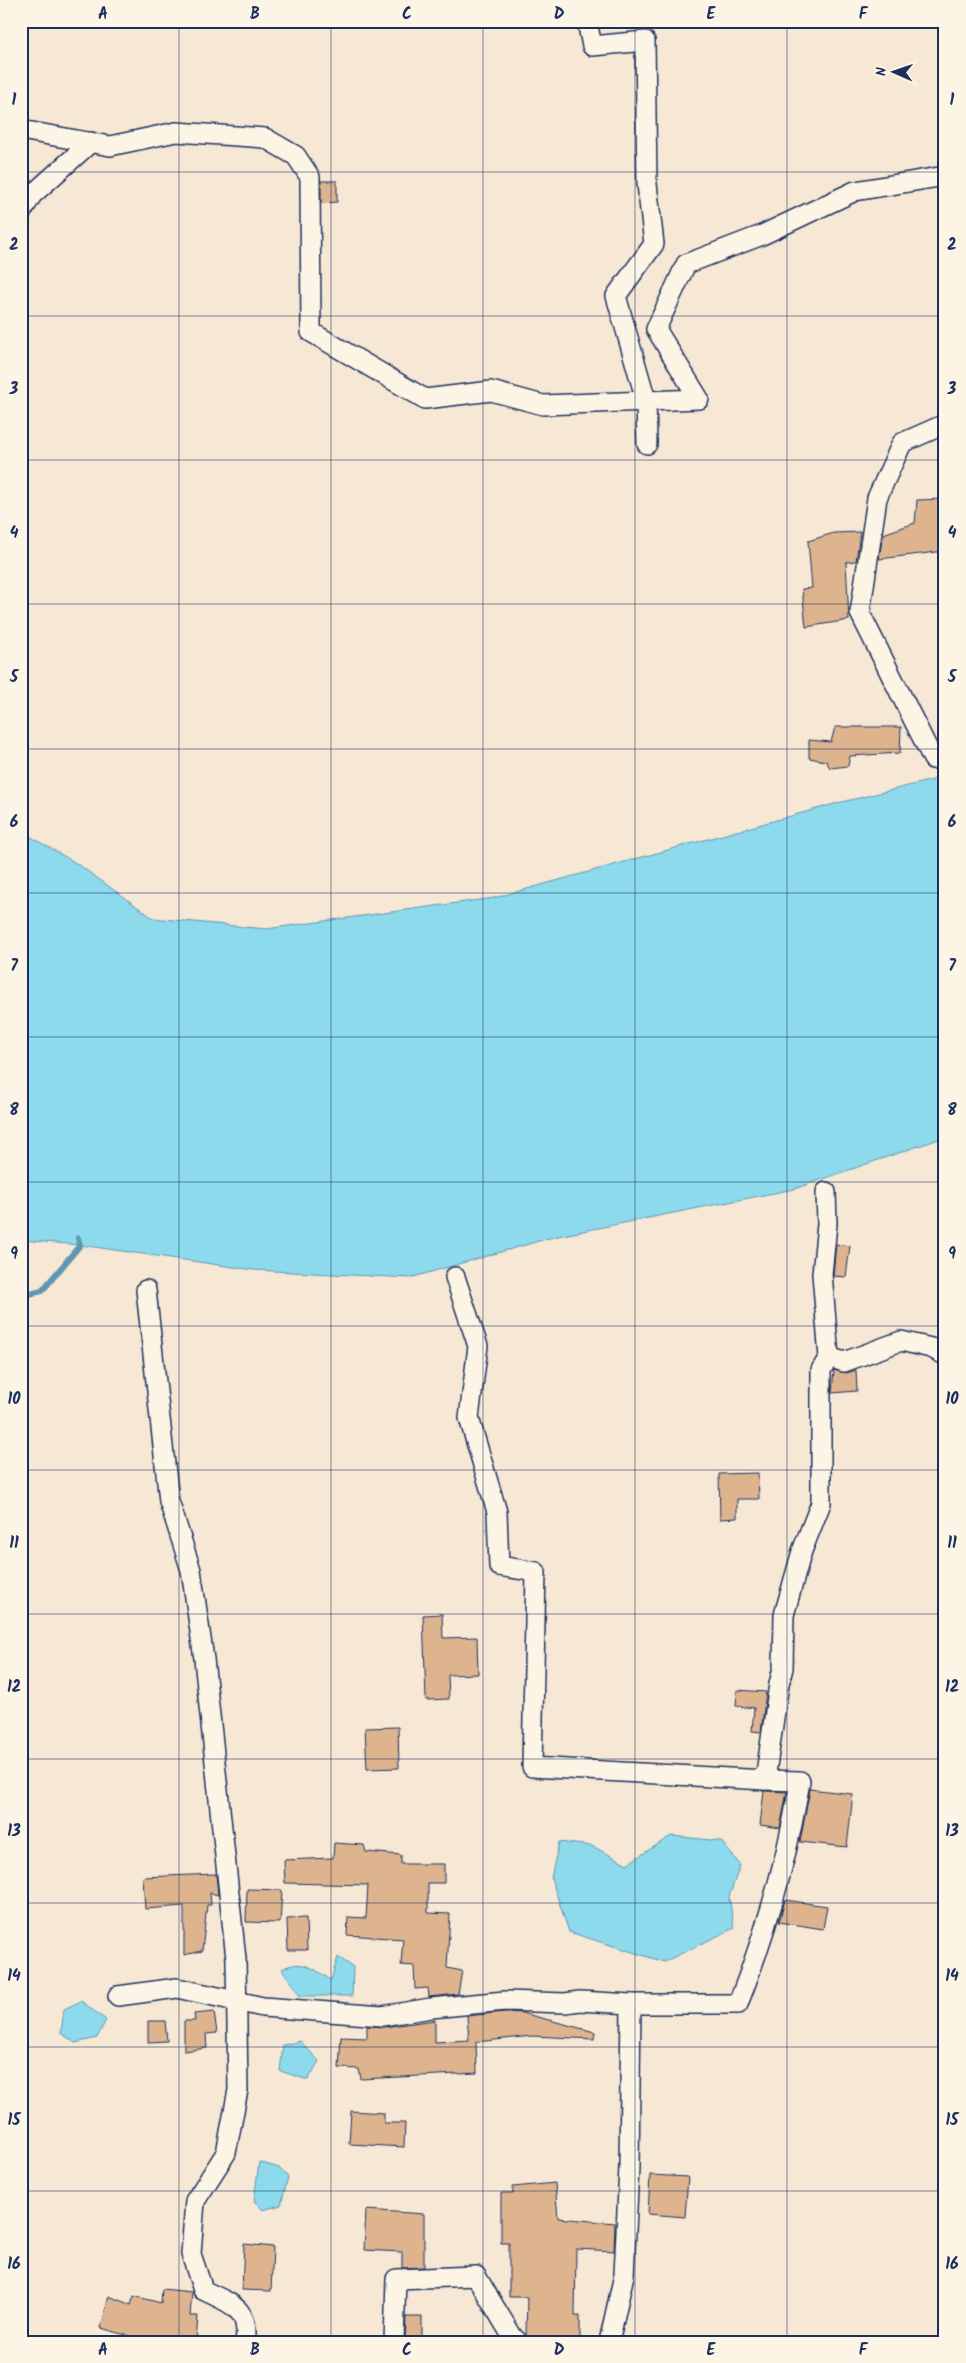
<svg xmlns="http://www.w3.org/2000/svg" width="966" height="2363" font-family="Kalam,sans-serif">
	<style>
		.water { fill: #8ddaec; stroke: #5f96b3 }
		.lines { fill: none; stroke-linecap: round; stroke-linejoin: round }
		.stream { stroke: #5f96b3; stroke-width: 6 }
		.building { fill: #deb48f; stroke: #1b2f5e }
		.street-casing { stroke: #1b2f5e; stroke-width: 22 }
		.street { stroke: #fcf5e5; stroke-width: 19 }
		.grid { fill: none; stroke: #1b2f5e; stroke-width: 1; stroke-opacity: 0.55 }
		.neatline { fill: none; stroke: #1b2f5e; stroke-width: 2 }
		.grid-label { font-size: 16px; text-anchor: middle; font-weight: bold; fill: #1b2f5e }
	</style>
	<rect width="100%" height="100%" fill="#f6e8d4"/>
	<filter id="ink" filterUnits="userSpaceOnUse"><feTurbulence type="fractalNoise" baseFrequency=".02" numOctaves="2"/><feDisplacementMap in="SourceGraphic" scale="10" xChannelSelector="R" yChannelSelector="G"/><feConvolveMatrix kernelMatrix="1 2 1 2 8 2 1 2 1" color-interpolation-filters="sRGB"/></filter>
	<g filter="url(#ink)">
		<g class="water">
			<path d="M 945,777 L 945,1137 L 794,1189 L 553,1237 L 410,1278 L 254,1270 L 80,1245 L 21,1240 L 21,831 L 79,865 L 153,918 L 266,929 L 494,898 L 838,803 Z"/>
			<path d="M 671,1836 L 721,1841 L 740,1865 L 729,1897 L 734,1928 L 664,1962 L 569,1932 L 551,1878 L 559,1842 L 592,1846 L 627,1864 Z"/>
			<path d="M 338,1957 L 353,1967 L 352,1996 L 300,1996 L 282,1969 C 302,1958 314,1969 331,1980 Z"/>
			<path d="M 81,2001 L 106,2020 L 97,2038 L 75,2043 L 61,2033 L 64,2009 Z"/>
			<path d="M 300,2041 L 319,2061 L 308,2080 L 280,2071 L 283,2045 Z"/>
			<path d="M 259,2162 L 279,2168 L 288,2177 L 281,2205 L 263,2210 L 254,2201 Z"/>
		</g>
		<g class="lines">
			<path class="stream" d="M 21,1296 L 42,1291 L 80,1245 L 78,1238"/>
		</g>
		<g class="building">
			<path d="M 321,181 L 337,181 L 337,202 L 321,203 Z"/>
			<path d="M 945,499 L 945,551 L 879,559 L 883,534 L 915,523 L 917,500 Z"/>
			<path d="M 860,532 L 856,561 L 846,562 L 849,620 L 806,627 L 802,589 L 812,588 L 808,541 L 834,533 Z"/>
			<path d="M 835,727 L 901,727 L 900,753 L 850,756 L 848,766 L 830,768 L 826,761 L 809,758 L 809,740 L 831,742 Z"/>
			<path d="M 836,1244 L 850,1246 L 846,1277 L 833,1276 Z"/>
			<path d="M 834,1370 L 847,1373 L 856,1370 L 857,1391 L 832,1393 Z"/>
			<path d="M 758,1473 L 759,1499 L 737,1499 L 737,1518 L 720,1519 L 719,1474 Z"/>
			<path d="M 442,1614 L 443,1638 L 477,1637 L 478,1674 L 448,1675 L 449,1699 L 426,1700 L 423,1615 Z"/>
			<path d="M 737,1690 L 766,1692 L 761,1732 L 752,1731 L 754,1708 L 736,1706 Z"/>
			<path d="M 398,1727 L 399,1768 L 367,1769 L 365,1728 Z"/>
			<path d="M 810,1789 L 853,1794 L 847,1847 L 800,1842 Z"/>
			<path d="M 764,1791 L 787,1792 L 780,1828 L 760,1825 Z"/>
			<path d="M 334,1843 L 364,1845 L 366,1852 L 401,1855 L 401,1864 L 444,1864 L 444,1883 L 428,1883 L 428,1913 L 450,1914 L 447,1968 L 462,1971 L 458,1994 L 429,1997 L 428,1988 L 415,1989 L 414,1966 L 401,1965 L 403,1939 L 347,1935 L 348,1917 L 366,1918 L 368,1885 L 285,1883 L 284,1860 L 333,1858 Z"/>
			<path d="M 216,1874 L 218,1895 L 210,1893 L 211,1905 L 207,1905 L 202,1951 L 184,1955 L 184,1906 L 145,1909 L 143,1877 Z"/>
			<path d="M 247,1889 L 282,1890 L 280,1923 L 246,1922 Z"/>
			<path d="M 785,1900 L 827,1906 L 823,1929 L 779,1922 Z"/>
			<path d="M 306,1918 L 307,1950 L 288,1950 L 287,1919 Z"/>
			<path d="M 214,2012 L 217,2033 L 206,2034 L 207,2048 L 184,2051 L 184,2021 L 195,2021 L 194,2014 Z"/>
			<path d="M 505,2012 L 522,2013 L 595,2032 L 594,2039 L 532,2036 L 476,2042 L 477,2073 L 361,2079 L 359,2069 L 339,2068 L 341,2037 L 367,2038 L 367,2026 L 384,2027 L 435,2020 L 435,2042 L 469,2040 L 467,2016 Z"/>
			<path d="M 148,2021 L 165,2021 L 167,2041 L 148,2042 Z"/>
			<path d="M 351,2111 L 384,2113 L 384,2123 L 405,2123 L 404,2147 L 349,2144 Z"/>
			<path d="M 650,2175 L 688,2177 L 685,2217 L 648,2214 Z"/>
			<path d="M 555,2183 L 558,2218 L 615,2223 L 614,2251 L 576,2249 L 575,2316 L 580,2316 L 580,2342 L 529,2341 L 526,2334 L 527,2297 L 509,2297 L 509,2243 L 501,2243 L 501,2193 L 513,2193 L 513,2187 Z"/>
			<path d="M 366,2210 L 424,2214 L 424,2267 L 402,2268 L 402,2252 L 364,2250 Z"/>
			<path d="M 244,2244 L 273,2247 L 271,2291 L 242,2290 Z"/>
			<path d="M 162,2289 L 192,2292 L 190,2316 L 198,2316 L 196,2342 L 150,2342 L 101,2328 L 109,2296 L 131,2305 L 134,2296 L 161,2303 Z"/>
			<path d="M 406,2317 L 422,2317 L 422,2342 L 405,2342 Z"/>
		</g>
		<g class="lines">
			<defs>
				<g id="street">
					<path d="M 587,21 L 592,46 L 645,41 L 647,184 L 654,244 L 616,296 L 646,400 L 647,444"/>
					<path d="M 21,130 L 110,146 L 176,132 L 265,138 L 296,156 L 310,177 L 311,332 L 425,399 L 491,391 L 543,405 L 699,399 L 656,329 L 686,264 L 762,235 L 855,191 L 945,176"/>
					<path d="M 21,213 L 32,195 L 91,142"/>
					<path d="M 933,759 L 860,613 L 877,498 L 902,443 L 945,424"/>
					<path d="M 826,1192 L 827,1224 L 822,1274 L 829,1357 L 844,1362 L 901,1341 L 931,1348 L 945,1355"/>
					<path d="M 455,1277 L 478,1346 L 469,1418 L 497,1512 L 499,1566 L 536,1572 L 532,1767 L 765,1780 L 779,1684 L 783,1668 L 784,1615 L 802,1551 L 821,1503 L 821,1370 L 829,1357"/>
					<path d="M 146,1290 L 169,1501 L 191,1570 L 204,1659 L 236,1959 L 238,2090 L 226,2153 L 195,2201 L 191,2254 L 203,2290 C 229,2303 251,2308 245,2342"/>
					<path d="M 118,1996 L 177,1988 L 263,2007 L 382,2016 L 431,2008 L 505,2001 L 565,2003 L 580,2001 L 631,2004"/>
					<path d="M 394,2342 L 396,2279 L 476,2276 L 512,2336 L 518,2342"/>
					<path d="M 609,2342 L 624,2275 L 629,2167 L 631,2004 L 738,2004 C 766,1932 788,1857 800,1781 L 765,1780"/>
				</g>
			</defs>
			<use href="#street" class="street-casing"/>
			<use href="#street" class="street"/>
		</g>
	</g>
	<path class="grid" d="M 179,21 L 179,2342M 331,21 L 331,2342M 483,21 L 483,2342M 635,21 L 635,2342M 787,21 L 787,2342M 21,172 L 945,172M 21,316 L 945,316M 21,460 L 945,460M 21,604 L 945,604M 21,749 L 945,749M 21,893 L 945,893M 21,1037 L 945,1037M 21,1182 L 945,1182M 21,1326 L 945,1326M 21,1470 L 945,1470M 21,1614 L 945,1614M 21,1759 L 945,1759M 21,1903 L 945,1903M 21,2047 L 945,2047M 21,2191 L 945,2191"/>
	<rect width="966" height="2363" fill="none" stroke="#fcf5e5" stroke-width="55"/>
	<g transform="translate(894 72) rotate(272)" stroke="#fcf5e5" stroke-width="4" paint-order="stroke">
	<path d="M0-4L9 19L0 12L-9 19Z" fill="#1b2f5e"/>
	<text y="-8" font-size="14" font-weight="bold" text-anchor="middle" fill="#1b2f5e">N</text>
	</g>
	<rect x="28" y="28" width="910" height="2308" class="neatline"/>
	<g class="grid-label">
		<text x="103" y="19">A</text>
		<text x="255" y="19">B</text>
		<text x="407" y="19">C</text>
		<text x="559" y="19">D</text>
		<text x="711" y="19">E</text>
		<text x="863" y="19">F</text>
		<text x="14" y="105">1</text>
		<text x="952" y="105">1</text>
		<text x="14" y="250">2</text>
		<text x="952" y="250">2</text>
		<text x="14" y="394">3</text>
		<text x="952" y="394">3</text>
		<text x="14" y="538">4</text>
		<text x="952" y="538">4</text>
		<text x="14" y="682">5</text>
		<text x="952" y="682">5</text>
		<text x="14" y="827">6</text>
		<text x="952" y="827">6</text>
		<text x="14" y="971">7</text>
		<text x="952" y="971">7</text>
		<text x="14" y="1115">8</text>
		<text x="952" y="1115">8</text>
		<text x="14" y="1259">9</text>
		<text x="952" y="1259">9</text>
		<text x="14" y="1404">10</text>
		<text x="952" y="1404">10</text>
		<text x="14" y="1548">11</text>
		<text x="952" y="1548">11</text>
		<text x="14" y="1692">12</text>
		<text x="952" y="1692">12</text>
		<text x="14" y="1836">13</text>
		<text x="952" y="1836">13</text>
		<text x="14" y="1981">14</text>
		<text x="952" y="1981">14</text>
		<text x="14" y="2125">15</text>
		<text x="952" y="2125">15</text>
		<text x="14" y="2269">16</text>
		<text x="952" y="2269">16</text>
		<text x="103" y="2355">A</text>
		<text x="255" y="2355">B</text>
		<text x="407" y="2355">C</text>
		<text x="559" y="2355">D</text>
		<text x="711" y="2355">E</text>
		<text x="863" y="2355">F</text>
	</g>
</svg>
